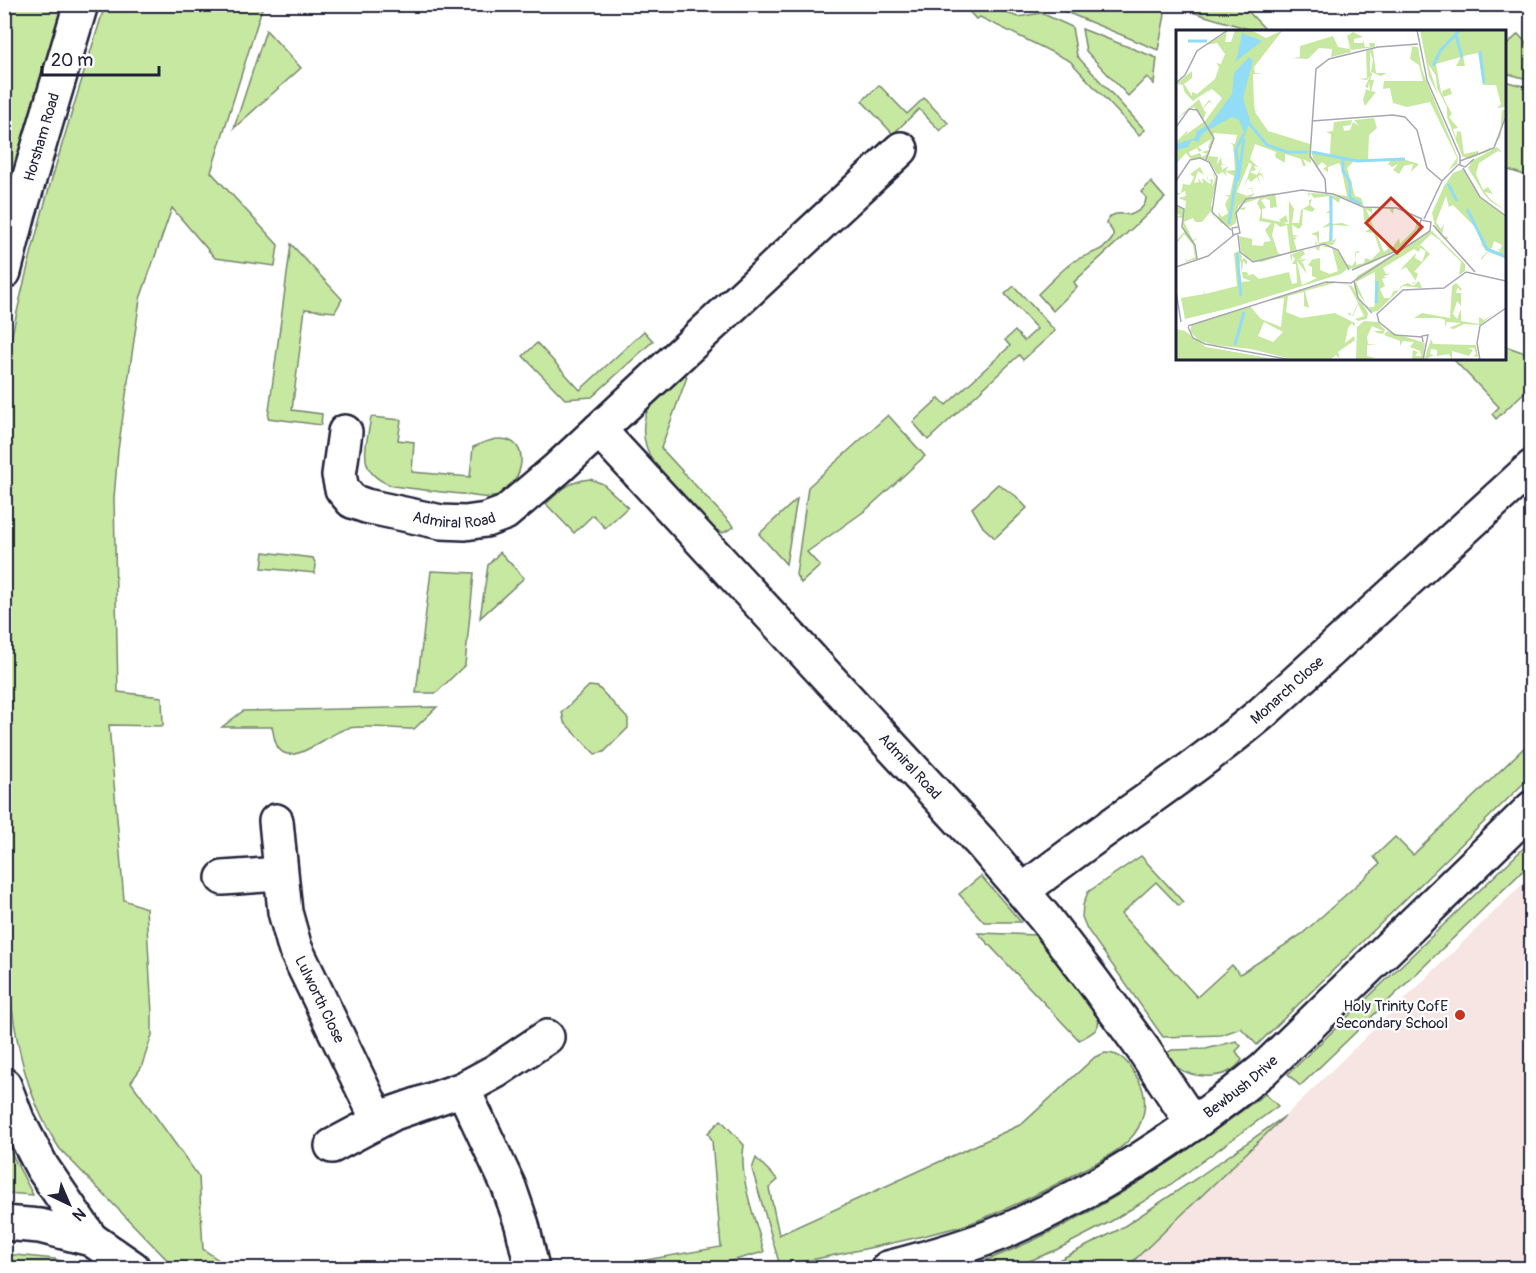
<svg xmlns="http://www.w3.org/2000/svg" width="1536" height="1273" font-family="Pangolin,sans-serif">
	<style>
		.built { fill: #f6e5e2 }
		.green { fill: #c7e8a0; stroke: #74856e; stroke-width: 1.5 }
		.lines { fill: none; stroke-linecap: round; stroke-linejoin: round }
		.minor-casing { stroke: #22223b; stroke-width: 38 }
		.major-casing { stroke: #22223b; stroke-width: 38 }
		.minor { stroke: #fff; stroke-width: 33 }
		.major { stroke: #fff; stroke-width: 33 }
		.poi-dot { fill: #c8321e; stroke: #fff; stroke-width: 2 }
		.labels { text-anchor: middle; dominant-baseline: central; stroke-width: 4.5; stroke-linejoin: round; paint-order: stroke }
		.street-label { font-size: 15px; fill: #22223b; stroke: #fff }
		.poi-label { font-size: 15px; fill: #22223b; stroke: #fff; text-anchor: end }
		.inset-river { fill: none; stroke: #93dcf5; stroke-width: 3 }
		.inset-road { fill: none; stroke: #a7a7b1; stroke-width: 1.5 }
		.view { fill: #c8321e; fill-opacity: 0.15; stroke: #c8321e; stroke-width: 3 }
		.inset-edge { fill: none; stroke: #22223b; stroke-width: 3 }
	</style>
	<rect width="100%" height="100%" fill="#fff"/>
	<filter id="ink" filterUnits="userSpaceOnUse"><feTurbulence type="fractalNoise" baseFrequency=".0167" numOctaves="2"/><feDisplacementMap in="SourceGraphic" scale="12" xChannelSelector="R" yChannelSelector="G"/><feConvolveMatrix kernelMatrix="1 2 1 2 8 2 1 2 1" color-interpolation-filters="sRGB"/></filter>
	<g filter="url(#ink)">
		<path class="built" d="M 1531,876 L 1531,1268 L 1126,1268 L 1285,1116 Z"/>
		<g class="green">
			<path d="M 5,4 L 62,5 L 5,196 L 4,5 Z"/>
			<path d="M 105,5 L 263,5 L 211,172 L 278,245 L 275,266 L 215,258 L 172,208 L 140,299 L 118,450 L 114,498 L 118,692 L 162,697 L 163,726 L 109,725 L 124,900 L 146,908 L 152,1014 L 152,1035 L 141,1068 L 131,1082 L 199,1177 L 203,1249 L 230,1268 L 175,1268 L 60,1149 C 21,1092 13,1023 5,957 L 5,370 C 28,246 68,125 105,5 Z"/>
			<path d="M 963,5 L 983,5 L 1018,17 L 1041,13 L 1072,27 L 1077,56 L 1145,130 L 1139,135 L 1070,61 L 980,17 L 976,19 Z"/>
			<path d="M 1049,5 L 1070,5 L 1088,10 L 1096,5 L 1162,5 L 1165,15 L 1158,50 Z"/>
			<path d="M 1175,5 L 1242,5 L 1267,31 L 1255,31 L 1175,7 Z"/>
			<path d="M 1082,29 L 1157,58 L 1154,84 L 1147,77 L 1128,96 L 1086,51 Z"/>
			<path d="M 266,30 L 301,68 L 234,128 Z"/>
			<path d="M 1518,34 L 1531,48 L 1531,80 L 1505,73 L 1505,47 Z"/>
			<path d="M 1504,81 L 1531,88 L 1531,177 L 1505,169 Z"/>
			<path d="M 879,85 L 907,114 L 924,98 L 948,123 L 940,131 L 919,109 L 893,134 L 862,101 Z"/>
			<path d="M 1151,182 L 1165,198 L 1074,282 L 1077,287 L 1053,311 L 1038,294 C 1050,283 1061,270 1074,261 C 1086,254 1104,252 1112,239 C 1116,233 1110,228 1106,223 C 1109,212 1121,213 1130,215 C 1138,212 1146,207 1146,197 L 1141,192 Z"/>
			<path d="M 291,244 L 342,299 L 335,312 L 305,309 L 292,410 L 322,414 L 321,425 L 268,418 Z"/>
			<path d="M 1014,286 L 1055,331 L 1023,360 L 1019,355 L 928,440 L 913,422 L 939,398 L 946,405 L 1010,346 L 1005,340 L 1015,331 L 1024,341 L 1037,329 L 1005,294 Z"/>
			<path d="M 644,331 L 653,341 L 592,397 L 565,399 L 523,356 L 537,343 L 580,390 Z"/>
			<path d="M 1505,346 L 1531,355 L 1531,386 L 1496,419 L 1492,414 L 1499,407 L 1453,359 L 1504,358 Z"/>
			<path d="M 683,372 L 687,377 L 661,448 L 734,527 L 723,533 L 712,528 C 682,496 624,453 650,405 C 657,392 673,381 683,372 Z"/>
			<path d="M 888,415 L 925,456 L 866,510 L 807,552 L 820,566 L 801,583 L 796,575 L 808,487 Z"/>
			<path d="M 371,417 L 401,420 L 398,440 L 414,442 L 412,472 L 470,477 L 473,447 C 481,444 490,439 499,439 C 536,438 522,494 490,497 C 481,498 471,495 462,494 C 439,492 416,489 393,486 C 355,473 366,449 371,417 Z"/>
			<path d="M 590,479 L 603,484 L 628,507 L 605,528 L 593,515 L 574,533 L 546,504 C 560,490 570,481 590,479 Z"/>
			<path d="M 998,484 L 1016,496 L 1027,508 L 995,538 L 983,527 L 972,508 Z"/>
			<path d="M 797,499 L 786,564 L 759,534 Z"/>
			<path d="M 264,552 L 313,558 L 316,565 L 315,573 L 262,568 Z"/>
			<path d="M 500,552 L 524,578 L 480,618 L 488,565 Z"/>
			<path d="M 431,571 L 474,573 L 465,665 L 436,693 L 416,693 Z"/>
			<path d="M 589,686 L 598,687 L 628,719 L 628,728 L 604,752 L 595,754 L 564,722 L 562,712 Z"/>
			<path d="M 437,707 L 414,729 C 393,729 370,725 349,728 C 331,730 295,768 279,749 C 274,743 274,734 272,727 L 222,727 L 243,711 Z"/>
			<path d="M 1531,741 L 1531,776 L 1257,1045 L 1241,1028 L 1221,1035 L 1163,1037 L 1087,929 L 1082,917 L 1083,905 L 1088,892 L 1141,856 L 1183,902 L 1179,906 L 1156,882 L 1121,914 L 1197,997 L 1232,965 L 1240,974 L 1302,934 L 1380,864 L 1374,857 L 1395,837 L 1413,855 Z"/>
			<path d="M 1531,841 L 1531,863 L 1300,1086 L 1288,1074 Z"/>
			<path d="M 981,876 L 1021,922 L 984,922 L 959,894 Z"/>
			<path d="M 978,933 L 1036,935 L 1098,1017 C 1101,1031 1090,1034 1079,1040 Z"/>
			<path d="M 1236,1041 L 1241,1046 L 1236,1051 L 1242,1060 C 1229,1080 1196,1080 1178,1068 C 1173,1064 1169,1059 1165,1054 L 1172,1050 L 1206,1049 Z"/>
			<path d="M 1105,1053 C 1123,1053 1129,1064 1138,1079 C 1150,1099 1145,1125 1128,1141 C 1117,1152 1100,1161 1086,1168 C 1049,1189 1011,1208 971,1223 C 957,1228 942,1231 927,1235 C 878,1247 830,1256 780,1266 L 752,1169 L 756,1158 L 778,1180 L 769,1188 L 779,1235 L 1022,1124 L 1095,1057 Z"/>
			<path d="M 1265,1094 L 1278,1106 L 1167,1187 L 1110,1222 L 1056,1250 L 1012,1268 L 964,1268 C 1075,1231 1172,1163 1265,1094 Z"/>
			<path d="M 1285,1116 L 1126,1268 L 1043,1268 L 1120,1229 L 1197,1178 Z"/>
			<path d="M 721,1120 L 744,1145 C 738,1178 756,1220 764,1252 L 705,1268 L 600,1268 L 721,1247 L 712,1141 L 708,1133 Z"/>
			<path d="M 4,1141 L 5,1141 L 33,1195 L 5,1193 Z"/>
			<path d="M 5,1254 L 55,1259 L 80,1268 L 5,1268 Z"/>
		</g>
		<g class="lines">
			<defs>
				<g id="minor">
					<path id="s1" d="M 599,430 L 983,845 L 1044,917 L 1093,981 L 1143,1049 L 1193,1124"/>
					<path id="s2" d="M 345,432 L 339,475 L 342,489 L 352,501 L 366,506 L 441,522 L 465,523 L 486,520 L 505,513 L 557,469 L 901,149"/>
					<path id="s3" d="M 276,821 L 285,912 L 295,948 L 378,1120"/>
					<path d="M 223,878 L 280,874"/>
					<path id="s4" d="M 1023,891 C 1101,829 1186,777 1262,713 L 1532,467"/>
					<path d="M 463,1089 L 509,1187 L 522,1225 L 532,1268"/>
					<path d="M 332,1146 L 394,1113 L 463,1089 L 496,1071 L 547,1037"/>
					<path id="s5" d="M 888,1268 C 927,1258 967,1247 1005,1231 C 1098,1191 1185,1134 1263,1070 L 1532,808"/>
				</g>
				<g id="major">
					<path id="s6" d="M 4,272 L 19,213 L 81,4"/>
					<path d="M 4,1085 L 17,1119 L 42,1167 L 91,1239"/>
					<path d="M 4,1223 L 40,1226 L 91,1239 L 133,1268"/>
				</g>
			</defs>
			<use href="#minor" class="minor-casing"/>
			<use href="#major" class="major-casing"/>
			<use href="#minor" class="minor"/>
			<use href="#major" class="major"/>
		</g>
	</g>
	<circle class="poi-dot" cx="1460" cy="1015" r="6"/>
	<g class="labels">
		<g class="street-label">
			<text stroke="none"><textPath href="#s6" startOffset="140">Horsham Road</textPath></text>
			<text stroke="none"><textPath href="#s2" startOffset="178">Admiral Road</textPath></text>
			<text stroke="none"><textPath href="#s4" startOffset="332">Monarch Close</textPath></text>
			<text stroke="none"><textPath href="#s1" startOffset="458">Admiral Road</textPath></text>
			<text stroke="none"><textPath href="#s3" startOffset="186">Lulworth Close</textPath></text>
			<text stroke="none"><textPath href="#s5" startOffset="400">Bewbush Drive</textPath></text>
		</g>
		<g class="poi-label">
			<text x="1448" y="1006">Holy Trinity CofE<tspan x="1448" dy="17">Secondary School</tspan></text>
		</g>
	</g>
	<g transform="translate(1176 30)">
		<rect width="330" height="330" fill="#fff"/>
		<path d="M 59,0 L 77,1 L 90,8 L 107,0 L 78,37 L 79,43 L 87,44 L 77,44 L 78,74 L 79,81 L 83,80 L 79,82 L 92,101 L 134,114 L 135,133 L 127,129 L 130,136 L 127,136 L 125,129 L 109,124 L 109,133 L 99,127 L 100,122 L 79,114 L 74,129 L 82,137 L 78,136 L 80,140 L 74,142 L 81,145 L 86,136 L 83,143 L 86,144 L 88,150 L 85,145 L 82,146 L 85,155 L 81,147 L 75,152 L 72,149 L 68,158 L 76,134 L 73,133 L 61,162 L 71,166 L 77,164 L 76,159 L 71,158 L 76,158 L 78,165 L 62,176 L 60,193 L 54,197 L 45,193 L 38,184 L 43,187 L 42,182 L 46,187 L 52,183 L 49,174 L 53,167 L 49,165 L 54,165 L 58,146 L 49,141 L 51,146 L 46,142 L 42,145 L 31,129 L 33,126 L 42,127 L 41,135 L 45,127 L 46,134 L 51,134 L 45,135 L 46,140 L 52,136 L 50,141 L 59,140 L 57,115 L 54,113 L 59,114 L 61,105 L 38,103 L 35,119 L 32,118 L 35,109 L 22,117 L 26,120 L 23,122 L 21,118 L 13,122 L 15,126 L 24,123 L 26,127 L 31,124 L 26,122 L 33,120 L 30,129 L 15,129 L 10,123 L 0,134 L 0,112 L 11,101 L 8,97 L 12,102 L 8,106 L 29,91 L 46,68 L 36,59 L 23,69 L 27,78 L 33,70 L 37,74 L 33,72 L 27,79 L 30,83 L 27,90 L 18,77 L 0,89 L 36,58 L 17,71 L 12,66 L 9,69 L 12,66 L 8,61 L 7,55 L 0,54 L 16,41 L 16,48 L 8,54 L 16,66 L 16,62 L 21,64 L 39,49 L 43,37 L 41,34 L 40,33 L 45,34 L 49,24 L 41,13 L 30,15 L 51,2 L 49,12 L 55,12 ZM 244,0 L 330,0 L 329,77 L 321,78 L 325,74 L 320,55 L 307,55 L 302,23 L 287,26 L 289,36 L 280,36 L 285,27 L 260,34 L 265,62 L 267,65 L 266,61 L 274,58 L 276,64 L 267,67 L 276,84 L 273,87 L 282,98 L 277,99 L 280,108 L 281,101 L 285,102 L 288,124 L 302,121 L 303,124 L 317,116 L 324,103 L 326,80 L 330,80 L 324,108 L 311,122 L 293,129 L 286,126 L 271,87 L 271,77 L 261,58 L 260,46 L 252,34 L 262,65 L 253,47 ZM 177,2 L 187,7 L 178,9 L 178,13 L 187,13 L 187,9 L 189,17 L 194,17 L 193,13 L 199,13 L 199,17 L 175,20 L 171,6 ZM 157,6 L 162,17 L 173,19 L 172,13 L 175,22 L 155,27 L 156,19 L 143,18 L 132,29 L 117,28 L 124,27 L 124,16 ZM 229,16 L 242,17 L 246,40 L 282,128 L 281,134 L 272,141 L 281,128 L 254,72 L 231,77 L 217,73 L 214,58 L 207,59 L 208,51 L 247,51 L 243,35 L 234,29 L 236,17 ZM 197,19 L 200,43 L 211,43 L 205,46 L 195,42 L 197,29 L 194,22 L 194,41 L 196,44 L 194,50 L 198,50 L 195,61 L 200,62 L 189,76 L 187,70 L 190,59 L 194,61 L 193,52 L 192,58 L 189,57 L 194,46 L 191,50 L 183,49 L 191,48 L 190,21 ZM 198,88 L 201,98 L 193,105 L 192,131 L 178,131 L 171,138 L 179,166 L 185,168 L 188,176 L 205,176 L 187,176 L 153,163 L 171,166 L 165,137 L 163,133 L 152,137 L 152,142 L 147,139 L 151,136 L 146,132 L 140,138 L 135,121 L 154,125 L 155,104 L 150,102 L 157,101 L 158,92 L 176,90 L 175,95 L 167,96 L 168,101 L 174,100 L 177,92 L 183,96 L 178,90 ZM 321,117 L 326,122 L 322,121 L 303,133 L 300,144 L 307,160 L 312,157 L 317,164 L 309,162 L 314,169 L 330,181 L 314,171 L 308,164 L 292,138 L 296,131 ZM 216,129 L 230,130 L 243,134 L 235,142 L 237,134 L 228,136 L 223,144 L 217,140 L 222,134 L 216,137 L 212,134 ZM 24,137 L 28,145 L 22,141 L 18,153 L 23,152 L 22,148 L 27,154 L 26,148 L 34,154 L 35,151 L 31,149 L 31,145 L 32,150 L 37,149 L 36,157 L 39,150 L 36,140 L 41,151 L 35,175 L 40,190 L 35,181 L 26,192 L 19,192 L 17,188 L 8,192 L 17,210 L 22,207 L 18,211 L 20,229 L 10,232 L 9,228 L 11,231 L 19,227 L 17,215 L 8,204 L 2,212 L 0,211 L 8,202 L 6,188 L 0,187 L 5,185 L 0,184 L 0,176 L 9,180 L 10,171 L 2,168 L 10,166 L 9,161 L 2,165 L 0,163 L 5,163 L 7,154 L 14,155 L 18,147 L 14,144 ZM 287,139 L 304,167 L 330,186 L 330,228 L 312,222 L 305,230 L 305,228 L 312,221 L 314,220 L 324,222 L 321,217 L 324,220 L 326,215 L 318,211 L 316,218 L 310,221 L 306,215 L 303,218 L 306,214 L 300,198 L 277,175 L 273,177 L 270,166 L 260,192 L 265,199 L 268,194 L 266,205 L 273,208 L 269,210 L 260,200 L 256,183 L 268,156 L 277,143 ZM 99,163 L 101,177 L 94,178 L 94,170 L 89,169 L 95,166 L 85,170 L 90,178 L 86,179 L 86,188 L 105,192 L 103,190 L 110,185 L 112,192 L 107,193 L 113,194 L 113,171 L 118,179 L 116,193 L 123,193 L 125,180 L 133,175 L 133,170 L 136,169 L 134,175 L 139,179 L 136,182 L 127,179 L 126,195 L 123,199 L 116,195 L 117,205 L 123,206 L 117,207 L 121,208 L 118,210 L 121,221 L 139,215 L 140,211 L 141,214 L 139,215 L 111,224 L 109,224 L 114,221 L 111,195 L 104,197 L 99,193 L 96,205 L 102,223 L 107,225 L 86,232 L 75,231 L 65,221 L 63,206 L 76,209 L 76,215 L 87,216 L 88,212 L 95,211 L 89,200 L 95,193 L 83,191 L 85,181 L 81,173 L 84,168 L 67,174 L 65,178 L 70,177 L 68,180 L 64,179 L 63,176 L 73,168 ZM 132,163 L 152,164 L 164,168 L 163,173 L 156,168 L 156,194 L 166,193 L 174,196 L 157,195 L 155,212 L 161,208 L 157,215 L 143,214 L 142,212 L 141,206 L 135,204 L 143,201 L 143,213 L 153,211 L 154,196 L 146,198 L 154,192 L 154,183 L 150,183 L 154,180 L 153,166 L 138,168 L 134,163 L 133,168 ZM 187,177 L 218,178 L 217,184 L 213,179 L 196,178 L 196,183 L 190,179 L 208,222 L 212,219 L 209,214 L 216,218 L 223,208 L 224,214 L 239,199 L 241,191 L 236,187 L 242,191 L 242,198 L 227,217 L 194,234 L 174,239 L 170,237 L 168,225 L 170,233 L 176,236 L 180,230 L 179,223 L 181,221 L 185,222 L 180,223 L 180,235 L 188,233 L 189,228 L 195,230 L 204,221 L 198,203 L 189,202 L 196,197 L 188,190 ZM 256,201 L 289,234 L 289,241 L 283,245 L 285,232 L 265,212 L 263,216 L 265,211 L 255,204 L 241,218 L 245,215 L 254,224 L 238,242 L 242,243 L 239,253 L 235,254 L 240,251 L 230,237 L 224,240 L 240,223 L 239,228 L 246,232 L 250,221 L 244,218 L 243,222 L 238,219 L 207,238 L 210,244 L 215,243 L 207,247 L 211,247 L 206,249 L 209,256 L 204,259 L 208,268 L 214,268 L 218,261 L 223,260 L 225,256 L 232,253 L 237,256 L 243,251 L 246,258 L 227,256 L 202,281 L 196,282 L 178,258 L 181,246 ZM 199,242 L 199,273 L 198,277 L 191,277 L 180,252 ZM 152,215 L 160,219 L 165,226 L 171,239 L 165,244 L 55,278 L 9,289 L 5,268 L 28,264 L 27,259 L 29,264 L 61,256 L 58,223 L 63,221 L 66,227 L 63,236 L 65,252 L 75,251 L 67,248 L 65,237 L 65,230 L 68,228 L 71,231 L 71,235 L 67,231 L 66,242 L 70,242 L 73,244 L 70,246 L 77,244 L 83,249 L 113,242 L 116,254 L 121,253 L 120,234 L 116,234 L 119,229 L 116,225 L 116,232 L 114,225 L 127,220 L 129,224 L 124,228 L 128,228 L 120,230 L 131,229 L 125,232 L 127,233 L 131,244 L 121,231 L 126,255 L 141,248 L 136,246 L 136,237 L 132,235 L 136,230 L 129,231 L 144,228 L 144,240 L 154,244 L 162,241 L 156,218 L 144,216 L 143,221 L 139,218 L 130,221 L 143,216 ZM 157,251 L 176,256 L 192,283 L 191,289 L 182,291 L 179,289 L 188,286 L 182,274 L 177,286 L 173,285 L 172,281 L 176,286 L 182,273 L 173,256 L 162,252 L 129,261 L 133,278 L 128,276 L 128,262 L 112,266 L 110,282 L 125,288 L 159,283 L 179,293 L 178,297 L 176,293 L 172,298 L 169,313 L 178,306 L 179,310 L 162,322 L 164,329 L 160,325 L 155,329 L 119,330 L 75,319 L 38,315 L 22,310 L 14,301 L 16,294 L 74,276 L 85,289 L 105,297 L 108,268 L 91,271 ZM 88,292 L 107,302 L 97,312 L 82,306 ZM 280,253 L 286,259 L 284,261 L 282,257 L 280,263 L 285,263 L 285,276 L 281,271 L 277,284 L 281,289 L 285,279 L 285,291 L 303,294 L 303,287 L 308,290 L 317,284 L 304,295 L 288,294 L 278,299 L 273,298 L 285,293 L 271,292 L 269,297 L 269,290 L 264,288 L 238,288 L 246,283 L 274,288 L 276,256 ZM 188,291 L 202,292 L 209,300 L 207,304 L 201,303 L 198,301 L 207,301 L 196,296 L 191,307 L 192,314 L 201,314 L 201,319 L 201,314 L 191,315 L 191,326 L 200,328 L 180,330 L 181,297 ZM 0,299 L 9,301 L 30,317 L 105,330 L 0,330 ZM 211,301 L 249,313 L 247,330 L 236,329 L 237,320 L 242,322 L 239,326 L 245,326 L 244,321 L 234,317 L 238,312 L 227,311 L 224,316 L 224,311 L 208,305 ZM 255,309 L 257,314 L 300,315 L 302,327 L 297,326 L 300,324 L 298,318 L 292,318 L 297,320 L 293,326 L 276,321 L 276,330 L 273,324 L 261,326 L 261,320 L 255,319 L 254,324 L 258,325 L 248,330 Z" fill="#c7e8a0" fill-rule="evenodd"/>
		<path d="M 66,3 L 86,11 L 59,32 L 62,24 ZM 73,27 L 77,31 L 67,68 L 74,90 L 69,105 L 63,90 L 56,87 L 27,103 L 22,112 L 16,110 L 12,117 L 0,120 L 0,114 L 19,108 L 21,101 L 34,94 L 56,64 L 58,43 Z" fill="#93dcf5"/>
		<path class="inset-river" d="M 280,5 L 286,28M 12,11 L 31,11M 304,21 L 308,53M 257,36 L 264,21 L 284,0M 72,92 L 91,115 L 111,122 L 132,122M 136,122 L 181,131 L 229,129M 167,129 L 167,141 L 174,152 L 174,168 L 185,174M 62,151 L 68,109M 272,154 L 281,171M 291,179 L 311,219 L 330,227M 53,194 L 62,136 L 60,119 L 68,104M 155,211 L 155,166M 61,223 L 65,266M 200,273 L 201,251M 59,315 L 68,282"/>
		<path class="inset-road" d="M 241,0 L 251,50 L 284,126 L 284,135 L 289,137 L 298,129M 0,53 L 9,45 L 21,21 L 52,0M 136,91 L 217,85 L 229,87 L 241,100 L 251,138 L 266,151M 0,97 L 13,79 L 21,80 L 38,108 L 30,130M 284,131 L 318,118 L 330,86M 287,138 L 304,167 L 330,186M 0,151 L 14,130 L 24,128 L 33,132 L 41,147 L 36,182 L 55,200M 150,163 L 149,149 L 134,126 L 140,39 L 153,29 L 202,17 L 242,14M 0,175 L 8,179 L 6,197 L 19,215 L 21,229M 248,189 L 266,151 L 283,134M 257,195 L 299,242M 62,197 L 56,198 L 57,205 L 64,203 L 60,183 L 70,169 L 126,160 L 157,164 L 187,177 L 221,178 L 246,189M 62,205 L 64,222 L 77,232 L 148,214 L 162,220 L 173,240M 0,237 L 32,226 L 58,205M 178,251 L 182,268 L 196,283M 0,261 L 5,292M 12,296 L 150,252 L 175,253 L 254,201 L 255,192 L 245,190 L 241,203 L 225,219 L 176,240M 12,297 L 17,308 L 29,314 L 116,330M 246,307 L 219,305 L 203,292 L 201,284 L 227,260 L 268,258 L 290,242 L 330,251M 247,312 L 246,306 L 252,305 L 247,330M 304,330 L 301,313 L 304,296 L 330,278"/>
		<path class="view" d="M 215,168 L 246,197 L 221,223 L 190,193 Z"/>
		<rect width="330" height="330" class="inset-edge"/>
	</g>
	<rect width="1536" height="1273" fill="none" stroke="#fff" stroke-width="24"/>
	<rect x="12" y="12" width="1512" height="1249" fill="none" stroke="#22223b" stroke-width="2" filter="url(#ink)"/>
	<g transform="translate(69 1204) rotate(136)" stroke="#ffffff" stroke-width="4.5" paint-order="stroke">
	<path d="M0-4.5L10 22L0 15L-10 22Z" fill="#22223b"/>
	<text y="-9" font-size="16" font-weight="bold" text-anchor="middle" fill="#22223b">N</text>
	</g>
	<path d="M42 66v9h117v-9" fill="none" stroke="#22223b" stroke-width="3"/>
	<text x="51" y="66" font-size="18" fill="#22223b" stroke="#ffffff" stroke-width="4.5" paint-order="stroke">20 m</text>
</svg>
